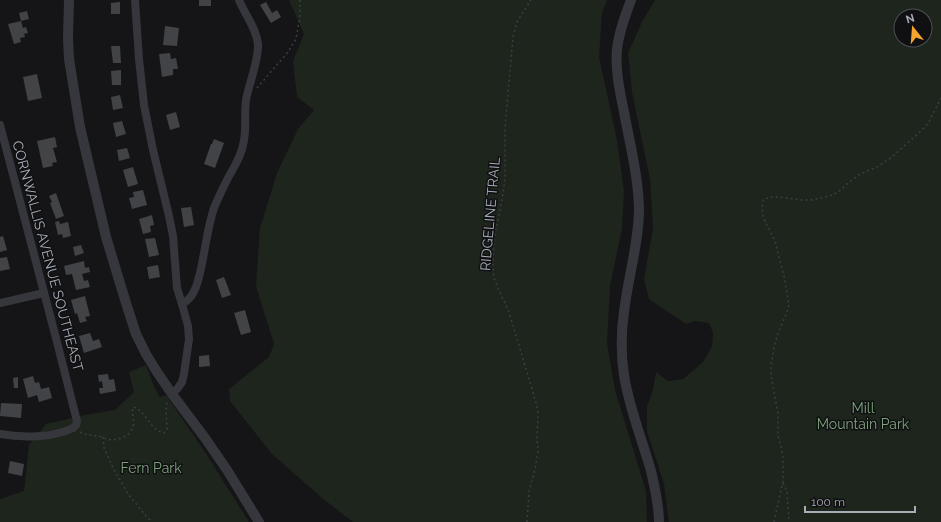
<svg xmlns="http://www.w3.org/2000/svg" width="941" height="522" font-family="Raleway,sans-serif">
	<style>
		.green { fill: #1d251d; fill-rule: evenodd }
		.building { fill: #414347 }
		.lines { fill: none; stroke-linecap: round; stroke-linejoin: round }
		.path { stroke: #3c3e43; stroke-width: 1.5; stroke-dasharray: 2 3; stroke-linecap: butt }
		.minor { stroke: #36373c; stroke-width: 8 }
		.tertiary { stroke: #36373c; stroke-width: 10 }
		.labels { text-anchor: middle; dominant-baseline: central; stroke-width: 3; stroke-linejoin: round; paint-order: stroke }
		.street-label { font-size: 14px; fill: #a7adb7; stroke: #101012 }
		.park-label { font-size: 14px; fill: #7da37d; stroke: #101012 }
	</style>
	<rect width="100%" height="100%" fill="#151517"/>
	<g class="green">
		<path d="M 289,0 L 607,0 L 602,13 L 599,57 L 617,140 L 624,191 L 622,229 L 610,286 L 607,343 L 615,390 L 646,491 L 647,522 L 353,522 L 322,498 L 272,454 L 230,401 L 229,389 L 269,357 L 274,344 L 256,286 L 260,228 L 277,173 L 298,129 L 314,110 L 297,97 L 293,61 L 304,34 Z"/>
		<path d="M 655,0 L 941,0 L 941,522 L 669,522 L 664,484 L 647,431 L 647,406 L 653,390 L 656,372 L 668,381 L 683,379 L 703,362 L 712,346 L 713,333 L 709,323 L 695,321 L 686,324 L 649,299 L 644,279 L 653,229 L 650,179 L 632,92 L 628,53 L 642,22 ZM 901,16 L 925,16 L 925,40 L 901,40 Z"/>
		<path d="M 146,365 L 154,387 L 160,397 L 166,395 L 207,455 L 249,522 L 0,522 L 0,499 L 24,491 L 29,445 L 46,424 L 85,415 L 115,410 L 134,392 L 129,372 Z"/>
	</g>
	<g class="building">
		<rect x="199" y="0" width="12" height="6"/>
		<path d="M 120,2 L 120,14 L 111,14 L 111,3 Z"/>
		<path d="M 266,2 L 272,13 L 277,10 L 281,17 L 271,23 L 260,5 Z"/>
		<path d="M 27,11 L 29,19 L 21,21 L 23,28 L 26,27 L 28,33 L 24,34 L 25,37 L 20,38 L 21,42 L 14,44 L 8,24 L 21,21 L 19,13 Z"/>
		<path d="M 165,26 L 179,28 L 177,46 L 163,45 Z"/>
		<path d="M 111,46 L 120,46 L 121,63 L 113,63 Z"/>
		<path d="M 170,53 L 171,59 L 176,58 L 178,69 L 173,69 L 173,75 L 162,77 L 159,54 Z"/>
		<path d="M 121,70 L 121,85 L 112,85 L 111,71 Z"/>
		<path d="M 37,74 L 42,98 L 28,101 L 23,77 Z"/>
		<path d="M 120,95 L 123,108 L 113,110 L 111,97 Z"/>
		<path d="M 176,112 L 180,127 L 170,130 L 166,115 Z"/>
		<path d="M 122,121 L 126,134 L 116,137 L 113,123 Z"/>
		<path d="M 55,137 L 57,147 L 53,148 L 57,162 L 52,163 L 53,166 L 43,168 L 37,141 Z"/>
		<path d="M 214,139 L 224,143 L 215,168 L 204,164 L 211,144 L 212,144 Z"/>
		<path d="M 127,148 L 130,158 L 119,161 L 117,150 Z"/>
		<path d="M 133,167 L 138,184 L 128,187 L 123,170 Z"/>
		<path d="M 143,190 L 147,205 L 132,209 L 129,198 L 134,197 L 133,192 Z"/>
		<path d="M 56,193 L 64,216 L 56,219 L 50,203 L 52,202 L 49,196 Z"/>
		<path d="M 191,207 L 194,225 L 184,227 L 181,208 Z"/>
		<path d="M 152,215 L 154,225 L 150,226 L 151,232 L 143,234 L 139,219 Z"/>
		<path d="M 59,221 L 60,224 L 68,222 L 71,236 L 63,238 L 62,234 L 58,235 L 55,222 Z"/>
		<path d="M 3,236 L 7,250 L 0,252 L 0,237 Z"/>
		<path d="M 155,238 L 159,255 L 149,257 L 145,239 Z"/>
		<path d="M 81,245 L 84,253 L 75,256 L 73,247 Z"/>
		<path d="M 7,257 L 10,269 L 0,271 L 0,258 Z"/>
		<path d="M 84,261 L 85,268 L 89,267 L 90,272 L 82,274 L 84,281 L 88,280 L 90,287 L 76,290 L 72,274 L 66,275 L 64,266 Z"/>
		<path d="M 158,265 L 160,277 L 149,279 L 147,267 Z"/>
		<path d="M 224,277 L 231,295 L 222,298 L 216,280 Z"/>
		<path d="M 85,296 L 90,316 L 85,317 L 87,321 L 80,323 L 77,313 L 75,314 L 71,300 Z"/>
		<path d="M 245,310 L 251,332 L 241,335 L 234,313 Z"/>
		<path d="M 90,333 L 93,341 L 99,339 L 102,347 L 84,353 L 79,336 Z"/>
		<path d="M 209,355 L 210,366 L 199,367 L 199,356 Z"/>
		<path d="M 108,374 L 109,380 L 114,379 L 116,391 L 100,394 L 99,388 L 103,388 L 102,381 L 99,382 L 98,375 Z"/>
		<path d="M 33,376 L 35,383 L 39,382 L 41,389 L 49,387 L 52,398 L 39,402 L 37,395 L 28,398 L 23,379 Z"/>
		<path d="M 18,377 L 18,388 L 14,388 L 13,378 Z"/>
		<path d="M 1,403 L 22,404 L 21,418 L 0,416 Z"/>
		<path d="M 10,461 L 24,464 L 22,476 L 8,473 Z"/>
	</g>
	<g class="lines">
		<g class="path">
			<path d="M 257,88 L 288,52 L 296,39 L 300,16 L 300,0"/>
			<path d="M 80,432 C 87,436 94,435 102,437 C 104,437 105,439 107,439 C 117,442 131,436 133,426 C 135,419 131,414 133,407 C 146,410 149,430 164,433 L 167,429 L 166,412 L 167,401"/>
			<path d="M 103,437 L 104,448 L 113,468 L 128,494 L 147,517 L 152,522"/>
			<path d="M 783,483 L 787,492 L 789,522"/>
			<path d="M 527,522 L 529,492 L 535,469 L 538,451 L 537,437 L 538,415 L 537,406 L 509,312 L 497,286 L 494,278 L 493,265 L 494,240 L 503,194 L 505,178 L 505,127 L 513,37 L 517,22 L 531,0"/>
			<path d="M 774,522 L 783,481 L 783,458 L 781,446 L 778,436 L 778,414 L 771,375 L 771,366 L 774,347 L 777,336 L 787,312 L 789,305 L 784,276 L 779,258 L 775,241 L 763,217 L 762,207 L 763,200 L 770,197 L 778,197 L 802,200 L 811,200 L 830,196 L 838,192 L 847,184 L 860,174 L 877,167 L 892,157 L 921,131 L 929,122 L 941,98"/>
		</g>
		<g class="minor">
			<path d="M 135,0 L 139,59 L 144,105 L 153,150 L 169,216 L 173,236 L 177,288 L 182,304 L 188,326 L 189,339 L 184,374 L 182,382 L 178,388 L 172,394"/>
			<path d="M 0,125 L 57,342 L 77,421 L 76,425 L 73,428 C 53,438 22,438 0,434"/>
			<path d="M 0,303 L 44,293"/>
			<path d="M 182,304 C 187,301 191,298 193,293 C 197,287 198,280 200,273 C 205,252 207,229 214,208 C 218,198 223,188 228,178 C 234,167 241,157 243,145 C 247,131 244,115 246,100 C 249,83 259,60 258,44 C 256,27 245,15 239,0"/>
		</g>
		<g class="tertiary">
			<path d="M 69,0 L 68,38 L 69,59 L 80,127 L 106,237 L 126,303 L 136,334 L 146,354 L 157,372 L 172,394 L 205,438 L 227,470 L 259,522"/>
			<path d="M 631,0 C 625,16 619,32 617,49 C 615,70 620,92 624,112 C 630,144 638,175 639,208 C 639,243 628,277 624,312 C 621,333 621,355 624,375 C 629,408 642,439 651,471 C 655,488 659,505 659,522"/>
		</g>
	</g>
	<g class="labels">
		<g class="street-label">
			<text transform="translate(490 214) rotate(-85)">RIDGELINE TRAIL</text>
			<text transform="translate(48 256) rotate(75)">CORNWALLIS AVENUE SOUTHEAST</text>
		</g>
		<g class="park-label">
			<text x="863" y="408">Mill<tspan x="863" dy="16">Mountain Park</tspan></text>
			<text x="151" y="468">Fern Park</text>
		</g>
	</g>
	<g transform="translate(913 28) rotate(343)"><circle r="19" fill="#101012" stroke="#4c4f54"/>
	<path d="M0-3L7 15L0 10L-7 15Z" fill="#f4a52f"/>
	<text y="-6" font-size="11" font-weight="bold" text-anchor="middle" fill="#a7adb7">N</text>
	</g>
	<path d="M805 506v6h110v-6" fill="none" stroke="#a7adb7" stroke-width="2"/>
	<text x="811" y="506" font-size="12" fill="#a7adb7" stroke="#101012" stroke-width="3" paint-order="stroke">100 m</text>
</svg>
